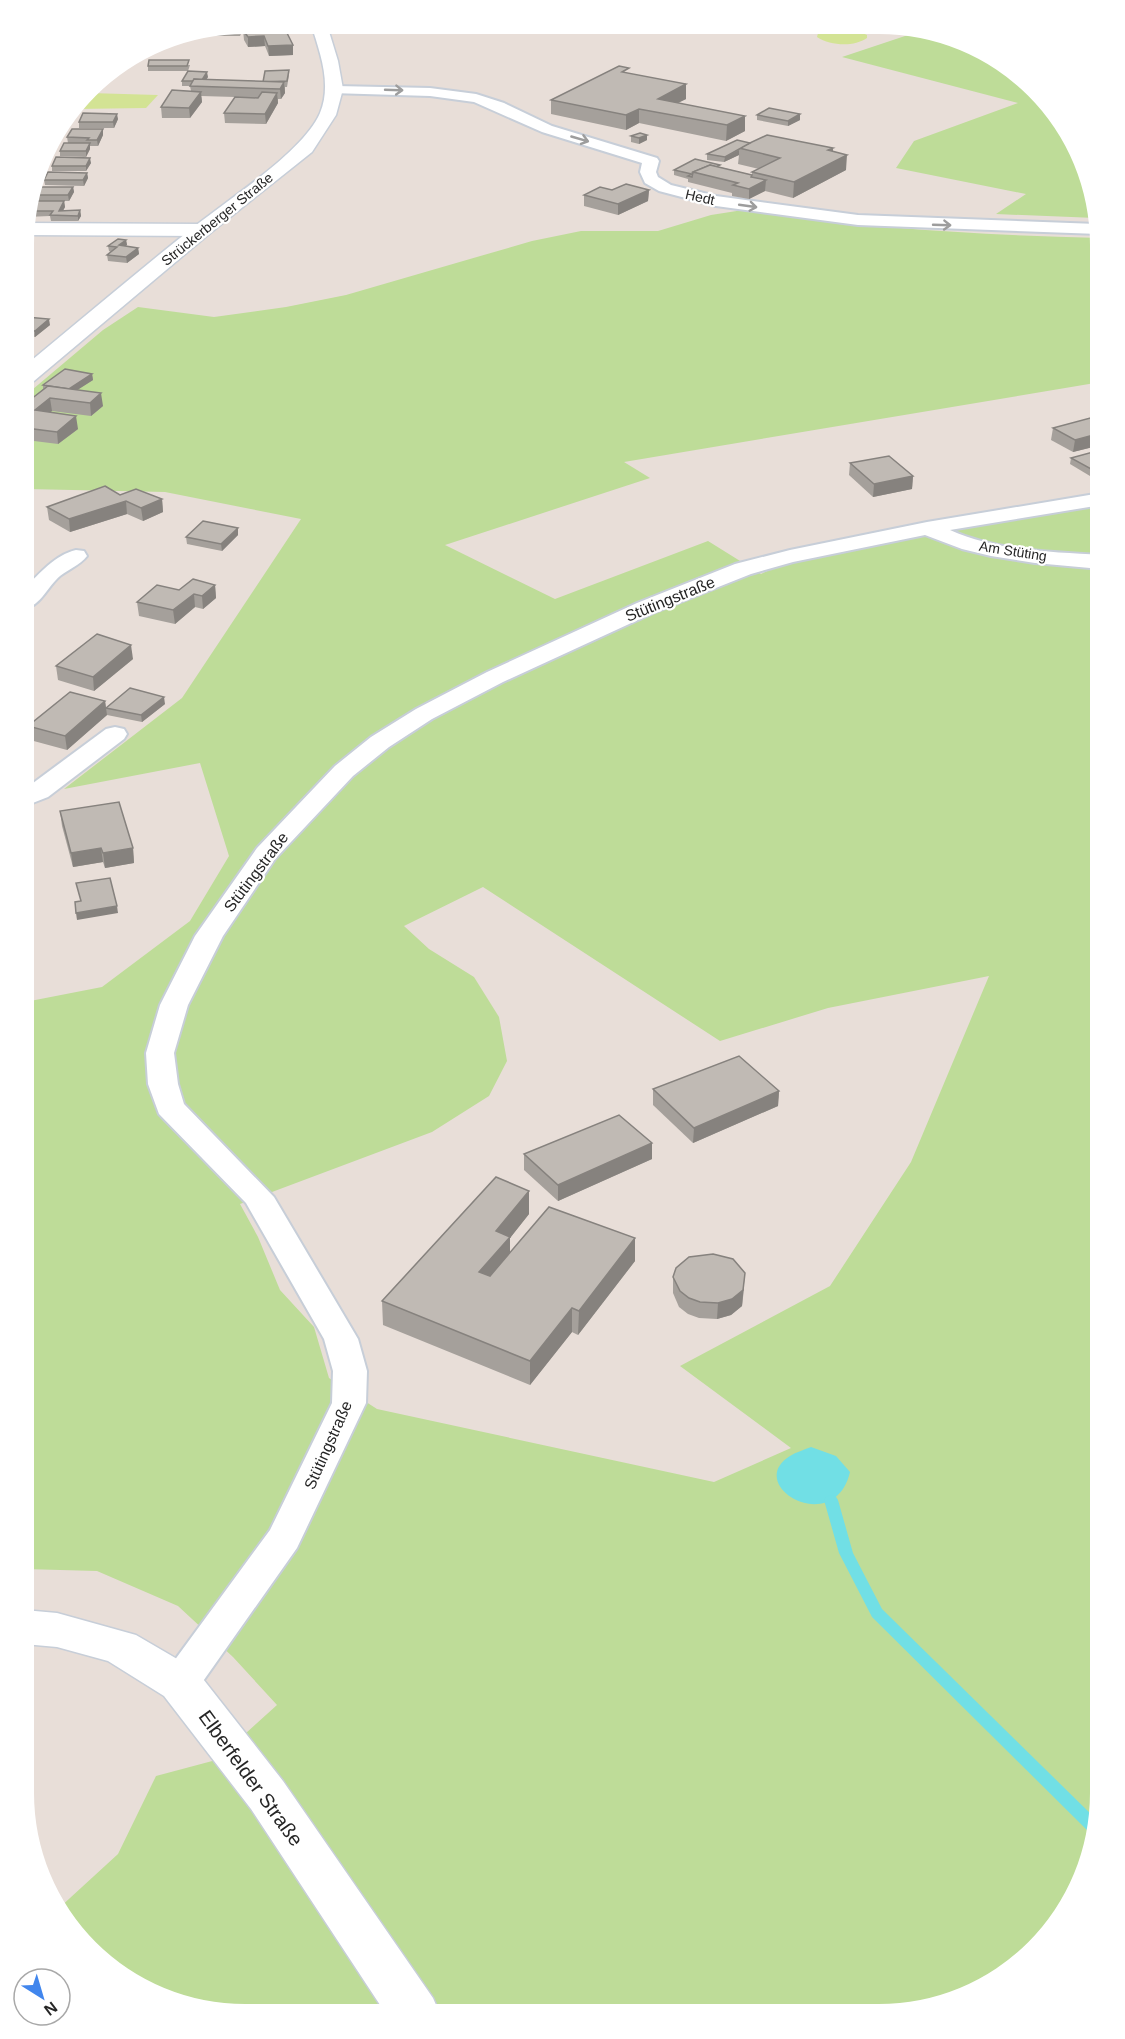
<svg xmlns="http://www.w3.org/2000/svg" width="1125" height="2039" font-family="Helvetica,sans-serif">
	<style>
		.green { fill: #bedc98; fill-rule: evenodd }
		.pitch { fill: #d3e394 }
		.water { fill: #71dfe5 }
		.lines { fill: none; stroke-linecap: round; stroke-linejoin: round }
		.stream { fill: #71dfe5; fill-rule: evenodd }
		.minor-casing { stroke: #c7ced8; stroke-width: 4 }
		.tertiary-casing { stroke: #c7ced8; stroke-width: 3 }
		.secondary-casing { stroke: #c7ced8; stroke-width: 3 }
		.minor { fill: #fff; fill-rule: evenodd }
		.tertiary { fill: #fff; fill-rule: evenodd }
		.secondary { fill: #fff; fill-rule: evenodd }
		.wall { fill: #a5a09b }
		.shaded-wall { fill: #86827e }
		.building { fill: #c0bab4; stroke: #86827e; stroke-width: 1.5 }
		.oneway { stroke: #9d9d9d }
		.labels { text-anchor: middle; dominant-baseline: central; stroke-width: 4.5; stroke-linejoin: round; paint-order: stroke }
		.far-street-label { font-size: 14px; fill: #262626; stroke: #fff }
		.street-label { font-size: 16px; fill: #262626; stroke: #fff }
		.near-street-label { font-size: 20px; fill: #262626; stroke: #fff }
	</style>
	<rect width="100%" height="100%" fill="#e8ded8"/>
	<g class="green">
		<path d="M 926,29 L 977,47 L 1025,79 L 1063,122 L 1089,174 L 1096,218 L 996,214 L 1026,194 L 896,168 L 914,141 L 1018,103 L 842,57 Z"/>
		<path d="M 743,210 C 861,228 980,235 1100,238 L 1101,382 L 624,462 L 650,478 L 445,545 L 555,599 L 708,541 L 761,574 L 790,560 L 1101,503 L 1100,1808 L 1084,1878 L 1055,1929 L 1003,1977 L 951,2003 L 879,2015 L 216,2013 L 161,1998 L 100,1960 L 62,1917 L 58,1909 L 118,1854 L 156,1776 L 216,1760 L 277,1705 L 233,1657 L 178,1606 L 97,1571 L 24,1569 L 25,1002 L 102,987 L 190,921 L 229,856 L 200,763 L 64,789 L 182,698 L 301,519 L 165,492 L 26,489 L 26,395 L 103,330 L 138,307 L 214,317 L 286,307 L 346,295 L 532,241 L 581,231 L 658,231 L 711,215 ZM 483,887 L 720,1041 L 828,1008 L 989,976 L 911,1162 L 830,1286 L 680,1366 L 791,1448 L 714,1482 L 377,1409 L 329,1378 L 314,1327 L 280,1290 L 258,1237 L 240,1204 L 432,1132 L 489,1096 L 507,1061 L 499,1017 L 474,977 L 429,949 L 404,926 Z"/>
	</g>
	<g class="pitch">
		<path d="M 835,29 L 858,31 L 867,35 L 867,38 C 854,47 831,46 817,37 L 818,33 Z"/>
		<path d="M 89,93 L 158,95 L 146,108 L 76,109 Z"/>
	</g>
	<path class="water" d="M 811,1447 L 836,1456 L 850,1472 C 834,1539 743,1485 790,1456 C 796,1452 804,1450 811,1447 Z"/>
	<g class="lines">
		<path class="stream" d="M 831,1495 L 836,1497 L 838,1500 L 853,1553 L 882,1609 L 1098,1821 L 1094,1835 L 1091,1834 L 872,1617 L 839,1553 L 824,1500 L 826,1497 Z"/>
		<defs>
			<g id="minor">
				<path d="M 336,86 L 430,88 L 476,94 L 504,103 L 552,126 L 657,158 L 659,161 L 656,172 L 658,177 L 671,185 L 716,196 L 858,215 L 1097,224 L 1099,234 L 858,225 L 716,206 L 659,191 L 645,183 L 640,172 L 642,163 L 542,132 L 474,102 L 430,96 L 331,93 L 329,90 L 331,87 Z"/>
				<path d="M 1101,493 L 1101,505 L 950,530 C 997,551 1051,552 1101,555 L 1101,569 L 1035,563 L 991,556 L 962,549 L 925,535 L 793,562 L 751,574 L 653,613 L 503,682 L 432,719 L 389,747 L 353,776 L 275,859 L 223,936 L 188,1005 L 174,1053 L 178,1084 L 184,1104 L 274,1197 L 358,1339 L 367,1371 L 366,1403 L 297,1548 L 194,1694 L 180,1699 L 166,1694 L 161,1683 L 166,1672 L 270,1530 L 332,1403 L 333,1371 L 324,1339 L 246,1203 L 159,1114 L 148,1084 L 146,1053 L 160,1005 L 195,936 L 257,848 L 335,766 L 371,737 L 416,709 L 487,672 L 637,603 L 735,564 L 790,550 L 927,522 Z"/>
				<path d="M 76,550 L 84,551 L 87,556 C 80,565 69,569 60,576 C 48,586 41,605 25,609 L 25,588 C 40,573 55,555 76,550 Z"/>
				<path d="M 115,727 L 124,729 L 127,734 L 124,739 L 48,797 L 25,806 L 25,789 L 106,729 Z"/>
			</g>
			<path id="tertiary" d="M 26,223 L 202,224 L 209,226 L 212,230 L 209,234 L 202,236 L 26,235 Z"/>
			<g id="secondary">
				<path d="M 311,24 L 327,25 L 338,61 L 343,89 L 336,115 L 312,152 L 209,234 L 34,381 L 26,382 L 26,365 C 82,319 138,271 195,226 C 230,198 303,152 320,113 C 332,84 320,53 311,24 Z"/>
				<path d="M 24,1610 L 57,1613 L 136,1635 L 196,1670 L 283,1781 L 433,1998 L 440,2014 L 386,2014 L 251,1809 L 164,1696 L 108,1661 L 57,1647 L 24,1644 Z"/>
			</g>
		</defs>
		<use href="#minor" class="minor-casing"/>
		<use href="#tertiary" class="tertiary-casing"/>
		<use href="#secondary" class="secondary-casing"/>
		<use href="#minor" class="minor"/>
		<use href="#tertiary" class="tertiary"/>
		<use href="#secondary" class="secondary"/>
	</g>
	<g class="wall">
		<path d="M 241,27 L 242,32 L 240,36 L 210,36 L 209,31 Z"/>
		<path d="M 284,27 L 293,55 L 269,56 L 265,46 L 248,47 L 244,40 L 243,30 Z"/>
		<path d="M 178,37 L 176,42 L 158,42 L 161,41 Z"/>
		<path d="M 190,65 L 188,71 L 148,71 L 148,66 Z"/>
		<path d="M 629,73 L 686,99 L 678,103 L 745,131 L 726,141 L 639,123 L 626,130 L 551,114 L 551,100 Z"/>
		<path d="M 289,75 L 287,87 L 285,87 L 285,93 L 281,99 L 278,99 L 278,103 L 266,124 L 225,123 L 224,113 L 235,97 L 201,96 L 202,102 L 190,118 L 162,118 L 161,107 L 191,91 L 190,86 L 182,86 L 182,81 L 208,77 L 206,80 L 263,82 Z"/>
		<path d="M 757,115 L 800,120 L 788,126 L 757,120 Z"/>
		<path d="M 118,119 L 114,128 L 79,128 L 79,122 Z"/>
		<path d="M 103,129 L 103,135 L 98,146 L 90,146 L 90,149 L 86,157 L 60,156 L 60,151 L 68,143 L 67,137 Z"/>
		<path d="M 647,135 L 647,140 L 639,144 L 631,142 L 631,136 Z"/>
		<path d="M 750,143 L 833,148 L 833,151 L 846,170 L 793,198 L 765,191 L 749,199 L 732,196 L 732,193 L 688,182 L 688,179 L 674,175 L 674,170 L 720,167 L 752,175 L 752,172 L 759,169 L 738,164 L 739,155 L 724,162 L 707,160 L 707,154 Z"/>
		<path d="M 91,163 L 86,171 L 52,171 L 52,166 Z"/>
		<path d="M 87,173 L 88,178 L 84,186 L 45,185 L 44,180 Z"/>
		<path d="M 73,187 L 74,192 L 69,201 L 36,201 L 35,195 Z"/>
		<path d="M 612,190 L 649,190 L 648,201 L 618,215 L 584,206 L 584,195 Z"/>
		<path d="M 64,201 L 65,207 L 63,211 L 80,210 L 81,216 L 78,221 L 51,221 L 50,216 L 26,217 L 30,204 Z"/>
		<path d="M 126,240 L 127,245 L 125,246 L 138,248 L 139,254 L 127,263 L 108,261 L 107,255 L 111,252 L 109,251 L 108,246 Z"/>
		<path d="M 26,317 L 50,325 L 35,337 L 26,336 Z"/>
		<path d="M 92,374 L 93,380 L 77,390 L 103,406 L 91,416 L 52,411 L 50,412 L 78,429 L 58,444 L 26,440 L 26,403 L 43,389 L 43,385 Z"/>
		<path d="M 1101,421 L 1101,445 L 1073,452 L 1051,440 L 1053,428 Z"/>
		<path d="M 1101,456 L 1101,473 L 1090,476 L 1070,464 L 1071,458 Z"/>
		<path d="M 850,463 L 913,476 L 912,489 L 873,497 L 849,475 Z"/>
		<path d="M 120,495 L 162,499 L 163,512 L 143,521 L 127,514 L 70,532 L 49,520 L 47,507 Z"/>
		<path d="M 238,535 L 222,551 L 187,544 L 186,537 Z"/>
		<path d="M 215,585 L 216,598 L 203,609 L 195,607 L 175,624 L 139,616 L 137,602 L 179,590 Z"/>
		<path d="M 133,659 L 94,691 L 58,680 L 56,666 Z"/>
		<path d="M 105,701 L 106,708 L 165,704 L 142,722 L 107,715 L 67,750 L 30,740 L 28,726 Z"/>
		<path d="M 60,811 L 133,848 L 134,863 L 105,868 L 103,862 L 73,867 L 62,826 Z"/>
		<path d="M 653,1089 L 779,1091 L 778,1106 L 693,1143 L 653,1105 Z"/>
		<path d="M 652,1143 L 652,1159 L 558,1201 L 524,1170 L 524,1154 Z"/>
		<path d="M 529,1191 L 529,1214 L 510,1238 L 510,1253 L 635,1238 L 635,1261 L 578,1335 L 572,1332 L 530,1385 L 383,1325 L 382,1301 Z"/>
		<path d="M 673,1277 L 744,1289 L 742,1306 L 731,1315 L 717,1319 L 699,1318 L 688,1314 L 679,1307 L 673,1293 Z"/>
	</g>
	<g class="shaded-wall">
		<path d="M 264,36 L 265,46 L 248,47 L 248,37 Z"/>
		<path d="M 293,45 L 293,55 L 269,56 L 268,46 Z"/>
		<path d="M 207,72 L 208,77 L 201,87 L 201,81 Z"/>
		<path d="M 284,82 L 285,93 L 281,99 L 280,89 Z"/>
		<path d="M 686,84 L 686,99 L 659,112 L 658,99 Z"/>
		<path d="M 201,92 L 202,102 L 190,118 L 189,108 Z"/>
		<path d="M 277,93 L 278,103 L 266,124 L 265,114 Z"/>
		<path d="M 639,109 L 639,123 L 626,130 L 626,115 Z"/>
		<path d="M 117,114 L 118,119 L 114,128 L 113,122 Z"/>
		<path d="M 800,114 L 800,120 L 788,126 L 788,121 Z"/>
		<path d="M 745,116 L 745,131 L 726,141 L 727,125 Z"/>
		<path d="M 103,129 L 103,135 L 98,146 L 97,140 Z"/>
		<path d="M 647,135 L 647,140 L 639,144 L 639,138 Z"/>
		<path d="M 90,143 L 90,149 L 86,157 L 86,151 Z"/>
		<path d="M 833,148 L 832,162 L 847,155 L 846,170 L 793,198 L 794,182 L 828,150 Z"/>
		<path d="M 739,150 L 739,155 L 724,162 L 725,157 Z"/>
		<path d="M 90,158 L 91,163 L 86,171 L 86,166 Z"/>
		<path d="M 87,173 L 88,178 L 84,186 L 83,180 Z"/>
		<path d="M 766,180 L 765,191 L 749,199 L 749,189 Z"/>
		<path d="M 73,187 L 74,192 L 69,201 L 68,195 Z"/>
		<path d="M 649,190 L 648,201 L 618,215 L 618,204 Z"/>
		<path d="M 64,201 L 65,207 L 60,216 L 59,211 Z"/>
		<path d="M 80,210 L 81,216 L 78,221 L 78,216 Z"/>
		<path d="M 126,240 L 127,245 L 119,251 L 119,245 Z"/>
		<path d="M 138,248 L 139,254 L 127,263 L 126,257 Z"/>
		<path d="M 49,319 L 50,325 L 35,337 L 35,331 Z"/>
		<path d="M 92,374 L 93,380 L 68,396 L 67,390 Z"/>
		<path d="M 101,393 L 103,406 L 91,416 L 90,403 Z"/>
		<path d="M 50,398 L 52,411 L 37,422 L 35,410 Z"/>
		<path d="M 76,416 L 78,429 L 58,444 L 57,432 Z"/>
		<path d="M 1101,433 L 1101,445 L 1073,452 L 1075,440 Z"/>
		<path d="M 1101,466 L 1101,473 L 1090,476 L 1091,469 Z"/>
		<path d="M 913,476 L 912,489 L 873,497 L 874,484 Z"/>
		<path d="M 162,499 L 163,512 L 143,521 L 141,508 Z"/>
		<path d="M 126,501 L 127,514 L 70,532 L 69,519 Z"/>
		<path d="M 238,528 L 238,535 L 222,551 L 221,544 Z"/>
		<path d="M 31,539 L 33,553 L 30,555 L 30,558 L 25,563 L 26,545 Z"/>
		<path d="M 215,585 L 216,598 L 203,609 L 202,596 Z"/>
		<path d="M 194,594 L 195,607 L 175,624 L 173,610 Z"/>
		<path d="M 131,645 L 133,659 L 94,691 L 93,677 Z"/>
		<path d="M 164,697 L 165,704 L 142,722 L 141,715 Z"/>
		<path d="M 105,701 L 107,715 L 67,750 L 65,736 Z"/>
		<path d="M 101,848 L 103,862 L 73,867 L 71,853 Z"/>
		<path d="M 133,848 L 134,863 L 105,868 L 103,853 Z"/>
		<path d="M 117,906 L 118,913 L 77,920 L 76,913 Z"/>
		<path d="M 779,1091 L 778,1106 L 693,1143 L 694,1128 Z"/>
		<path d="M 652,1143 L 652,1159 L 558,1201 L 558,1185 Z"/>
		<path d="M 529,1191 L 529,1214 L 510,1238 L 510,1260 L 480,1296 L 479,1272 L 496,1231 Z"/>
		<path d="M 635,1238 L 635,1261 L 578,1335 L 579,1311 Z"/>
		<path d="M 745,1273 L 742,1306 L 731,1315 L 717,1319 L 718,1303 Z"/>
		<path d="M 572,1308 L 572,1332 L 530,1385 L 530,1361 Z"/>
	</g>
	<g class="building">
		<path d="M 228,27 L 241,27 L 240,31 L 210,31 Z"/>
		<path d="M 284,27 L 293,45 L 268,46 L 264,36 L 248,37 L 243,30 Z"/>
		<path d="M 149,60 L 189,60 L 187,66 L 148,66 Z"/>
		<path d="M 619,66 L 629,68 L 622,72 L 686,84 L 658,99 L 745,116 L 727,125 L 639,109 L 626,115 L 551,100 Z"/>
		<path d="M 289,70 L 287,81 L 263,82 L 265,71 Z"/>
		<path d="M 188,71 L 207,72 L 202,80 L 194,79 L 193,81 L 182,81 Z"/>
		<path d="M 194,79 L 284,82 L 280,89 L 190,86 Z"/>
		<path d="M 172,90 L 201,92 L 189,108 L 161,107 Z"/>
		<path d="M 262,92 L 277,93 L 265,114 L 224,113 L 235,97 L 258,98 Z"/>
		<path d="M 769,108 L 800,114 L 788,121 L 757,115 Z"/>
		<path d="M 83,113 L 117,114 L 113,122 L 79,122 Z"/>
		<path d="M 72,129 L 103,129 L 97,140 L 87,140 L 89,138 L 67,137 Z"/>
		<path d="M 640,133 L 647,135 L 639,138 L 631,136 Z"/>
		<path d="M 767,135 L 833,148 L 828,150 L 847,155 L 794,182 L 752,172 L 780,158 L 739,148 Z"/>
		<path d="M 737,140 L 750,143 L 725,157 L 707,154 Z"/>
		<path d="M 64,143 L 90,143 L 86,151 L 60,151 Z"/>
		<path d="M 56,157 L 90,158 L 86,166 L 52,166 Z"/>
		<path d="M 695,159 L 720,165 L 716,167 L 710,165 L 693,172 L 692,177 L 688,176 L 692,174 L 674,170 Z"/>
		<path d="M 710,165 L 752,175 L 751,177 L 766,180 L 749,189 L 733,185 L 738,183 L 693,172 Z"/>
		<path d="M 48,172 L 87,173 L 83,180 L 44,180 Z"/>
		<path d="M 626,184 L 649,190 L 618,204 L 584,195 L 600,187 L 612,190 Z"/>
		<path d="M 40,187 L 73,187 L 68,195 L 35,195 Z"/>
		<path d="M 32,201 L 64,201 L 59,211 L 80,210 L 78,216 L 50,215 L 53,211 L 28,211 Z"/>
		<path d="M 118,239 L 126,240 L 119,245 L 138,248 L 126,257 L 107,255 L 117,247 L 108,246 Z"/>
		<path d="M 26,317 L 49,319 L 35,331 L 26,330 Z"/>
		<path d="M 65,369 L 92,374 L 69,389 L 43,385 Z"/>
		<path d="M 48,386 L 101,393 L 90,403 L 50,398 L 35,410 L 76,416 L 57,432 L 26,428 L 26,403 Z"/>
		<path d="M 1094,417 L 1101,421 L 1101,433 L 1075,440 L 1053,428 Z"/>
		<path d="M 1093,452 L 1101,456 L 1101,466 L 1091,469 L 1071,458 Z"/>
		<path d="M 889,456 L 913,476 L 874,484 L 850,463 Z"/>
		<path d="M 105,486 L 120,495 L 136,489 L 162,499 L 141,508 L 126,501 L 69,519 L 47,507 Z"/>
		<path d="M 203,521 L 238,528 L 221,544 L 186,537 Z"/>
		<path d="M 25,539 L 31,539 L 26,545 L 29,545 L 25,548 Z"/>
		<path d="M 193,579 L 215,585 L 202,596 L 194,594 L 173,610 L 137,602 L 157,585 L 179,590 Z"/>
		<path d="M 97,634 L 131,645 L 93,677 L 56,666 Z"/>
		<path d="M 130,688 L 164,697 L 141,715 L 106,708 Z"/>
		<path d="M 70,692 L 105,701 L 65,736 L 28,726 Z"/>
		<path d="M 119,802 L 133,848 L 103,853 L 101,848 L 71,853 L 60,811 Z"/>
		<path d="M 110,878 L 117,906 L 76,913 L 75,902 L 81,901 L 76,883 Z"/>
		<path d="M 739,1056 L 779,1091 L 694,1128 L 653,1089 Z"/>
		<path d="M 619,1115 L 652,1143 L 558,1185 L 524,1154 Z"/>
		<path d="M 496,1177 L 529,1191 L 496,1231 L 510,1237 L 479,1272 L 490,1276 L 549,1207 L 635,1238 L 579,1311 L 572,1308 L 530,1361 L 382,1301 Z"/>
		<path d="M 713,1254 L 733,1259 L 745,1273 L 743,1290 L 732,1299 L 718,1303 L 700,1302 L 689,1298 L 680,1291 L 673,1277 L 676,1268 L 689,1257 Z"/>
	</g>
	<defs><path id="oneway-shaft" d="M-6 0H5M1.5-3L5.5 0L1.5 3" fill="none" stroke-width="1.6" stroke-linecap="round" stroke-linejoin="round" transform="scale(1.5)"/></defs>
	<g class="oneway">
		<use href="#oneway-shaft" transform="translate(394 90) rotate(2)"/>
		<use href="#oneway-shaft" transform="translate(580 139) rotate(16)"/>
		<use href="#oneway-shaft" transform="translate(748 206) rotate(8)"/>
		<use href="#oneway-shaft" transform="translate(942 225) rotate(2)"/>
	</g>
	<g class="labels">
		<g class="far-street-label">
			<text transform="translate(700 197) rotate(13)">Hedt</text>
			<text transform="translate(217 219) rotate(-39)">Strückerberger Straße</text>
			<text transform="translate(1013 551) rotate(9)">Am Stüting</text>
		</g>
		<g class="street-label">
			<text transform="translate(670 599) rotate(-22)">Stütingstraße</text>
			<text transform="translate(256 872) rotate(-53)">Stütingstraße</text>
			<text transform="translate(328 1445) rotate(-66)">Stütingstraße</text>
		</g>
		<g class="near-street-label">
			<text transform="translate(251 1778) rotate(54)">Elberfelder Straße</text>
		</g>
	</g>
	<path d="M0 0H1125V2039H0ZM245 34H879A211 211 0 0 1 1090 245V1793A211 211 0 0 1 879 2004H245A211 211 0 0 1 34 1793V245A211 211 0 0 1 245 34Z" fill="#fff" fill-rule="evenodd"/>
	<g transform="translate(42 1997) rotate(143)"><circle r="28" fill="#ffffff" stroke="#a8a8a8" stroke-width="1.5"/>
	<path d="M0-4.5L10 22L0 15L-10 22Z" fill="#4186ed"/>
	<text y="-9" font-size="16" font-weight="bold" text-anchor="middle" fill="#262626">N</text>
	</g>
</svg>
